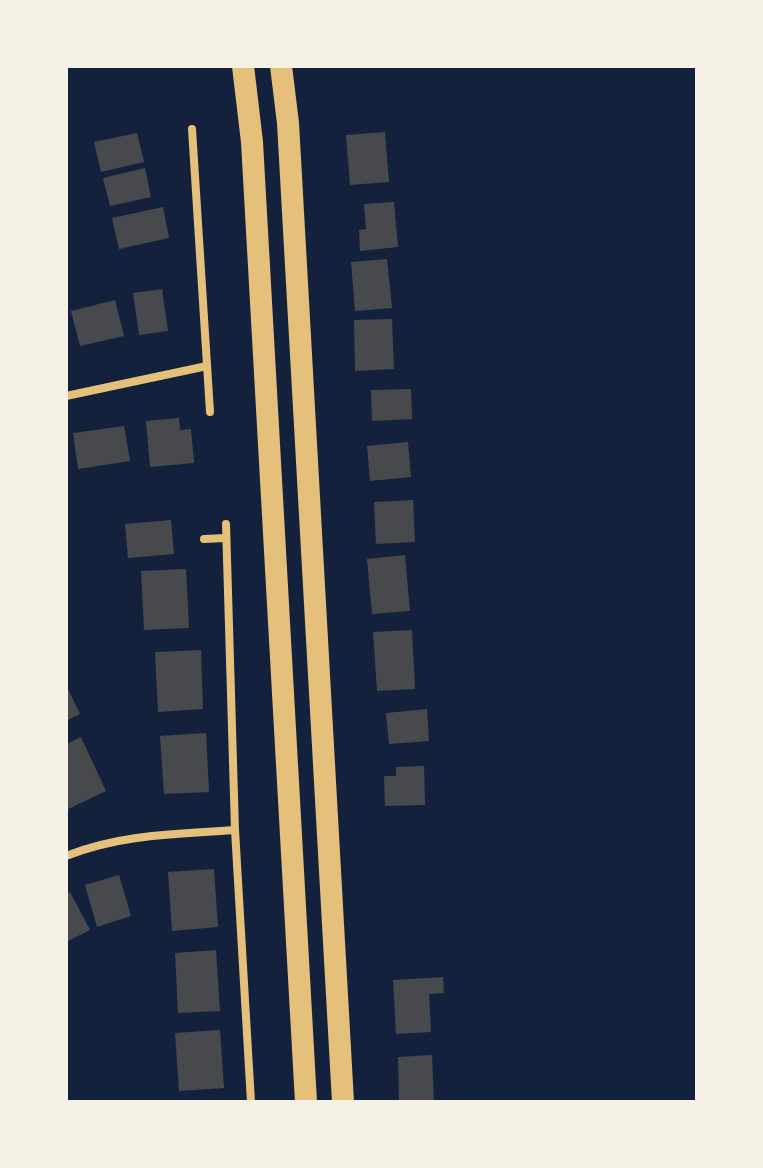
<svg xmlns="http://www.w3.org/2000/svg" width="763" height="1168" font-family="Signika,sans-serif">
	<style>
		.building { fill: #48494c }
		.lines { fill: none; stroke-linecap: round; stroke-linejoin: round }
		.minor { stroke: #e5c07b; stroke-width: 8 }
		.trunk { stroke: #e5c07b; stroke-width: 22 }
	</style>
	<rect width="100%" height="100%" fill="#14213d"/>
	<g class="building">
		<path d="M 385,132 L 389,182 L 350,185 L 346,135 Z"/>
		<path d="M 137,133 L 144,162 L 101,172 L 94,142 Z"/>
		<path d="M 145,168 L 151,197 L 110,206 L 103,178 Z"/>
		<path d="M 394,202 L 398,247 L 360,251 L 359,230 L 366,229 L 364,204 Z"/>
		<path d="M 163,207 L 169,238 L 119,249 L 112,218 Z"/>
		<path d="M 387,259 L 392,308 L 355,311 L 351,262 Z"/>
		<path d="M 162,289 L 168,331 L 139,335 L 133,293 Z"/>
		<path d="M 115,300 L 124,336 L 80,346 L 71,311 Z"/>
		<path d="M 392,319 L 394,369 L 355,371 L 354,320 Z"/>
		<path d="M 411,389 L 412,419 L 372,421 L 371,390 Z"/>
		<path d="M 179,418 L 180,430 L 191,429 L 194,463 L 150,467 L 146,421 Z"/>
		<path d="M 124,426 L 130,461 L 78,469 L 73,433 Z"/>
		<path d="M 408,442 L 411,477 L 370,481 L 367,446 Z"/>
		<path d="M 413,500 L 415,542 L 376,544 L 374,502 Z"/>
		<path d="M 171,520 L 174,554 L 128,558 L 125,524 Z"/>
		<path d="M 405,555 L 410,611 L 372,614 L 367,559 Z"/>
		<path d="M 186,569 L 189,628 L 144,630 L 141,571 Z"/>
		<path d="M 412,630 L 415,689 L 377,691 L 373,632 Z"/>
		<path d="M 201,650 L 203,709 L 158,712 L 155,652 Z"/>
		<path d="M 66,685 L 80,714 L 66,721 Z"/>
		<path d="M 427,709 L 429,741 L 389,744 L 386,713 Z"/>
		<path d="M 206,733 L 209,792 L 164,794 L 160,736 Z"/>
		<path d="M 81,737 L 106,791 L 66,810 L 66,744 Z"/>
		<path d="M 424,766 L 425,805 L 385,806 L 384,776 L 396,776 L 396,767 Z"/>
		<path d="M 214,869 L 218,927 L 172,931 L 168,872 Z"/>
		<path d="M 119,875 L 131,916 L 97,927 L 85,885 Z"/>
		<path d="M 70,892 L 90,930 L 66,942 L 66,894 Z"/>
		<path d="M 216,950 L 220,1011 L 178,1013 L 175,953 Z"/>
		<path d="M 443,977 L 444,993 L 429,994 L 431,1032 L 396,1034 L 393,980 Z"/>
		<path d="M 220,1030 L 224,1088 L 179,1091 L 175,1033 Z"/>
		<path d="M 432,1055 L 434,1102 L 399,1102 L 398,1057 Z"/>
	</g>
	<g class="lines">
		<g class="minor">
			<path d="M 192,129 L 210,412"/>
			<path d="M 66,396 L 207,366"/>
			<path d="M 226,524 L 235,830 L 251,1102"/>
			<path d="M 204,539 L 226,538"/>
			<path d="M 66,856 C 120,834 178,834 235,830"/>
		</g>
		<g class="trunk">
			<path d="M 243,66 L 252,142 L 306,1102"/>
			<path d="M 281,66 L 288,123 L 343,1102"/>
		</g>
	</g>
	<rect width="763" height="1168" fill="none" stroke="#f6f1e7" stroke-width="136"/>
</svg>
